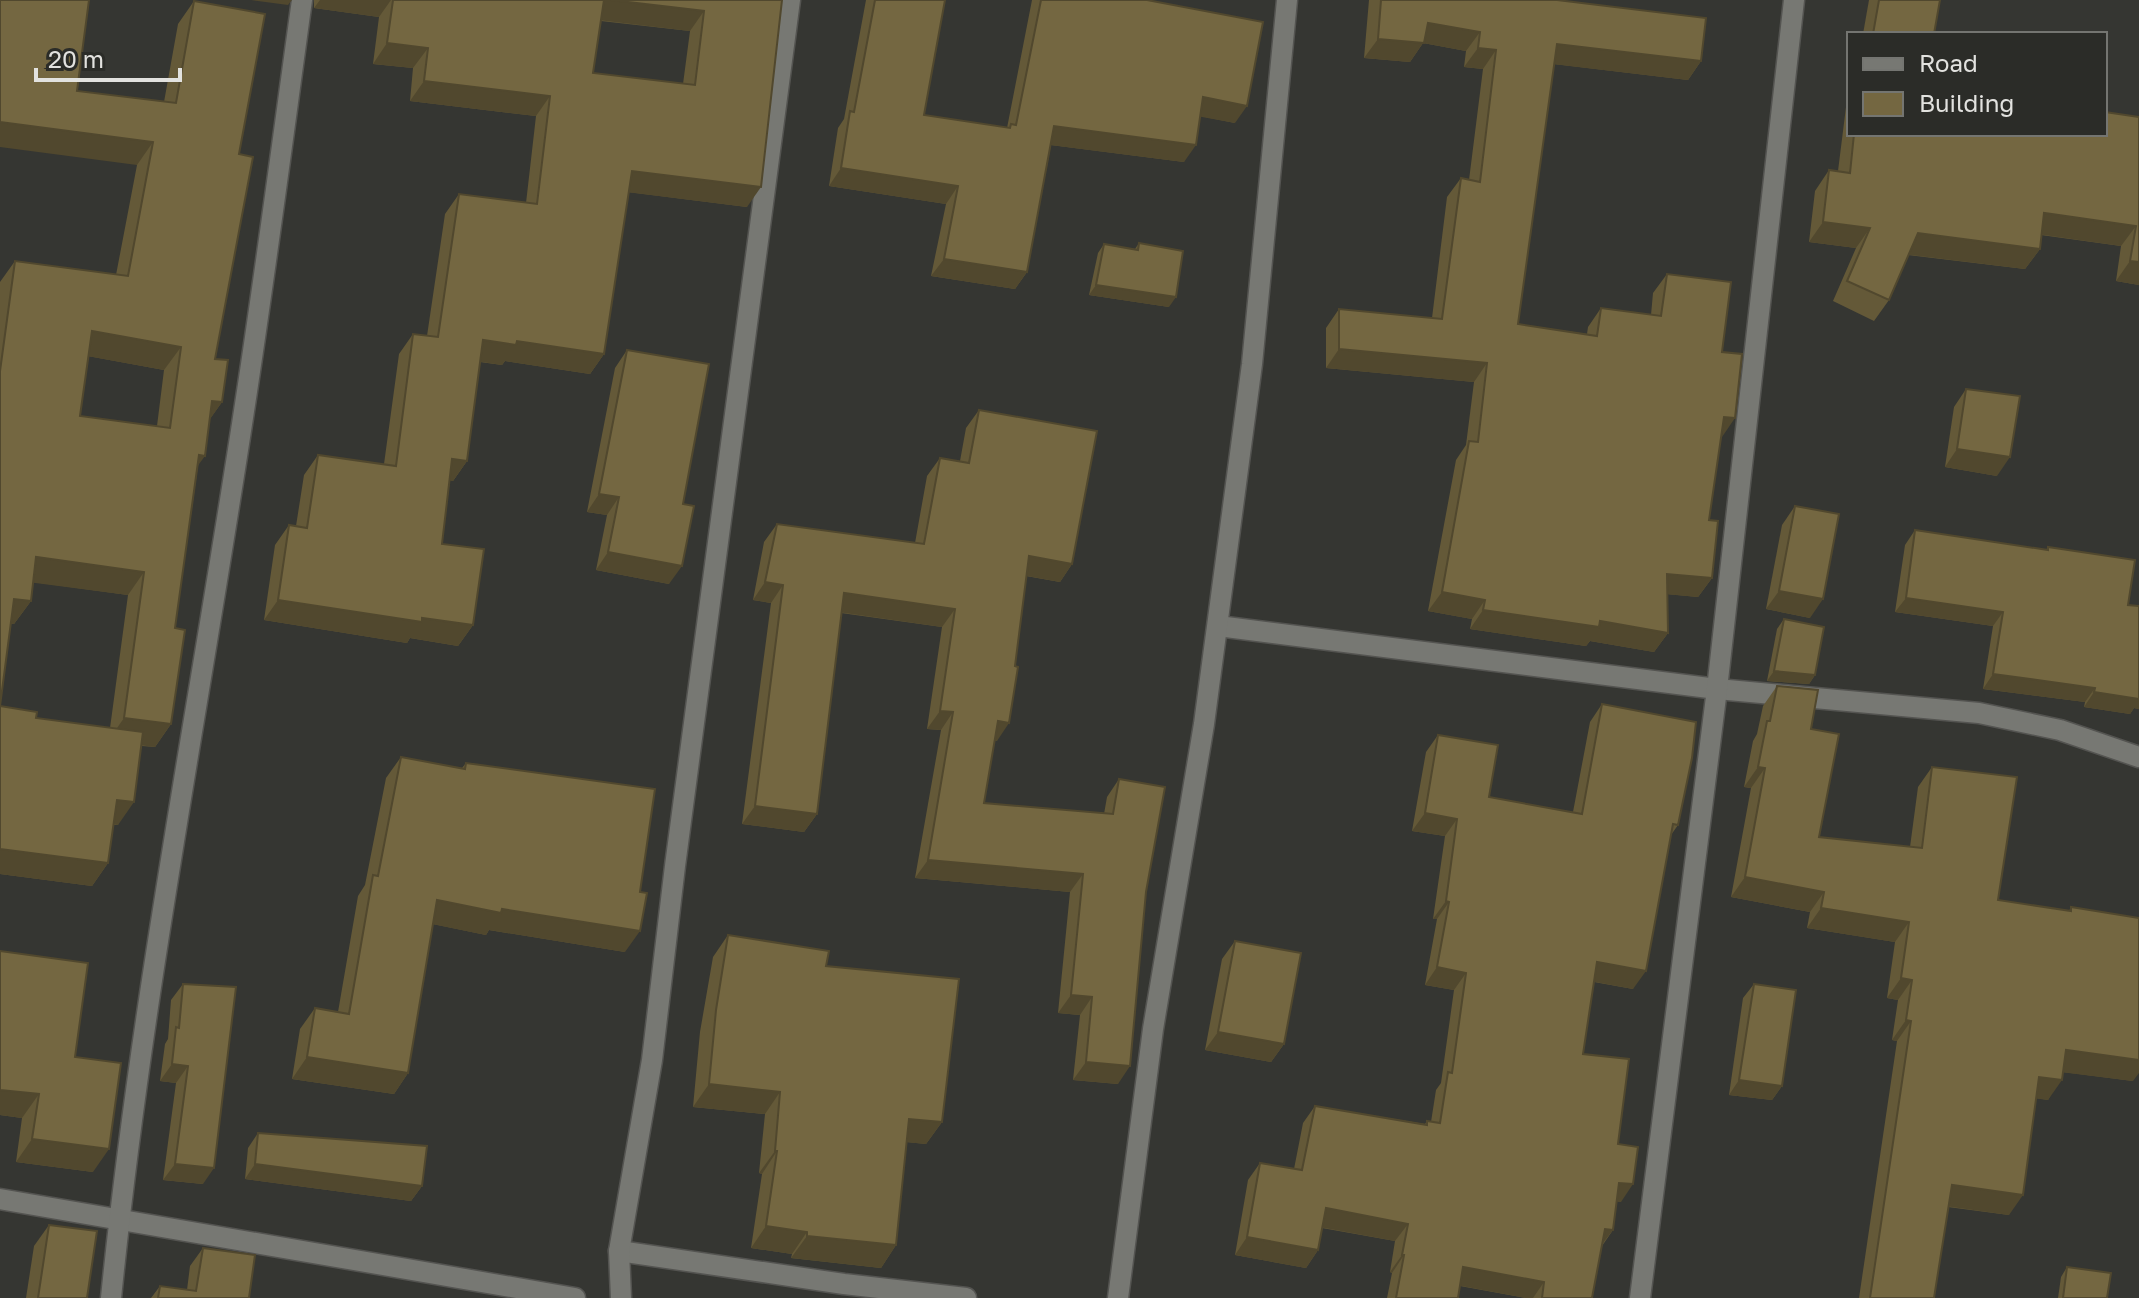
<svg xmlns="http://www.w3.org/2000/svg" width="2139" height="1298" font-family="'Golos Text',sans-serif">
	<style>
		.lines { fill: none; stroke-linecap: round; stroke-linejoin: round }
		.street-casing { stroke: #545451; stroke-width: 23 }
		.street { stroke: #777873; stroke-width: 20 }
		.wall { fill: #645938; fill-rule: evenodd }
		.shaded-wall { fill: #51482e }
		.building { fill: #746741; stroke: #51482e; stroke-width: 2; fill-rule: evenodd }
	</style>
	<rect width="100%" height="100%" fill="#353632"/>
	<g class="lines">
		<defs>
			<g id="street">
				<path d="M 1218,626 L 1717,689 L 1979,713 L 2060,730 L 2139,757"/>
				<path d="M 0,1199 L 575,1298"/>
				<path d="M 619,1251 L 844,1284 L 966,1298"/>
				<path d="M 111,1298 C 141,1000 199,707 244,411 C 265,275 283,137 302,0"/>
				<path d="M 621,1298 L 619,1251 L 652,1060 L 675,866 L 790,0"/>
				<path d="M 1118,1298 L 1153,1029 L 1204,724 L 1252,364 L 1287,0"/>
				<path d="M 1640,1298 L 1717,689 L 1794,0"/>
			</g>
		</defs>
		<use href="#street" class="street-casing"/>
		<use href="#street" class="street"/>
	</g>
	<g class="wall">
		<path d="M 314,0 L 782,0 L 747,207 L 628,192 L 604,354 L 590,374 L 505,361 L 502,365 L 480,362 L 467,461 L 453,481 L 450,480 L 442,544 L 473,625 L 458,646 L 410,638 L 407,643 L 264,620 L 275,545 L 289,525 L 296,526 L 304,475 L 318,455 L 384,464 L 399,354 L 413,334 L 427,336 L 445,214 L 459,194 L 526,203 L 536,116 L 410,101 L 413,68 L 373,64 L 379,17 L 314,8 ZM 601,21 L 690,31 L 683,84 L 593,73 Z"/>
		<path d="M 866,0 L 945,0 L 924,115 L 1007,128 L 1032,0 L 1147,0 L 1235,123 L 1200,116 L 1184,162 L 1051,145 L 1027,272 L 1015,289 L 931,276 L 946,204 L 829,186 L 838,128 L 844,119 Z"/>
		<path d="M 1369,0 L 1557,0 L 1701,61 L 1688,80 L 1554,64 L 1518,324 L 1587,334 L 1588,327 L 1601,308 L 1651,315 L 1653,293 L 1667,274 L 1722,352 L 1721,437 L 1709,520 L 1712,578 L 1698,597 L 1667,594 L 1668,633 L 1654,652 L 1590,641 L 1586,646 L 1470,629 L 1472,619 L 1428,611 L 1456,460 L 1466,445 L 1474,382 L 1326,368 L 1326,328 L 1339,309 L 1432,318 L 1447,197 L 1461,178 L 1469,180 L 1483,69 L 1464,67 L 1466,51 L 1423,43 L 1410,62 L 1364,58 Z"/>
		<path d="M 1869,0 L 1940,0 L 1934,34 L 1863,34 Z"/>
		<path d="M 194,1 L 239,154 L 215,359 L 222,402 L 209,420 L 198,466 L 175,628 L 171,724 L 155,747 L 142,746 L 118,825 L 113,825 L 108,863 L 92,886 L 0,874 L 0,282 L 15,261 L 116,275 L 137,165 L 77,91 L 164,102 L 178,24 ZM 88,356 L 164,370 L 157,426 L 80,416 ZM 33,582 L 128,595 L 110,728 L 36,718 L 0,706 L 11,624 L 14,624 L 31,601 Z"/>
		<path d="M 1849,95 L 1849,134 L 2105,134 L 2139,117 L 2139,285 L 2116,281 L 2121,246 L 2041,235 L 2040,249 L 2025,269 L 1908,255 L 1889,300 L 1874,321 L 1833,301 L 1856,248 L 1809,242 L 1815,191 L 1829,170 L 1838,171 L 1847,99 Z"/>
		<path d="M 1139,243 L 1169,307 L 1089,295 L 1098,253 L 1104,244 L 1135,249 Z"/>
		<path d="M 627,350 L 683,504 L 669,584 L 596,570 L 607,515 L 587,512 L 615,368 Z"/>
		<path d="M 1966,389 L 1997,476 L 1945,467 L 1954,407 Z"/>
		<path d="M 979,410 L 1072,564 L 1060,582 L 1026,576 L 997,741 L 994,740 L 984,803 L 1104,814 L 1107,797 L 1119,779 L 1146,892 L 1118,1084 L 1073,1080 L 1080,1015 L 1058,1013 L 1070,892 L 915,878 L 941,730 L 927,729 L 942,627 L 841,613 L 817,814 L 804,832 L 742,824 L 771,603 L 753,600 L 764,542 L 777,524 L 915,543 L 927,476 L 940,458 L 960,461 L 966,428 Z"/>
		<path d="M 1795,506 L 1810,618 L 1766,609 L 1782,525 Z"/>
		<path d="M 1915,530 L 2046,550 L 2048,547 L 2128,605 L 2139,606 L 2139,709 L 2134,708 L 2130,714 L 2084,707 L 2085,702 L 1983,689 L 1993,626 L 1895,612 L 1905,545 Z"/>
		<path d="M 1784,619 L 1815,675 L 1809,684 L 1767,681 L 1777,629 Z"/>
		<path d="M 1777,686 L 1811,729 L 1819,837 L 1910,847 L 1918,787 L 1932,767 L 1998,900 L 2069,911 L 2071,907 L 2133,1081 L 2063,1072 L 2048,1100 L 2036,1098 L 2009,1215 L 1948,1207 L 1934,1298 L 1859,1298 L 1897,1041 L 1892,1040 L 1898,1000 L 1887,998 L 1895,942 L 1807,928 L 1810,912 L 1731,897 L 1751,788 L 1744,787 L 1753,741 L 1757,734 L 1763,706 Z"/>
		<path d="M 1602,704 L 1678,825 L 1671,835 L 1633,989 L 1594,982 L 1583,1054 L 1618,1144 L 1621,1202 L 1616,1201 L 1613,1230 L 1602,1246 L 1592,1298 L 1526,1298 L 1460,1286 L 1458,1298 L 1387,1298 L 1392,1273 L 1390,1272 L 1395,1241 L 1322,1228 L 1318,1250 L 1306,1268 L 1235,1255 L 1248,1180 L 1260,1163 L 1294,1169 L 1303,1123 L 1315,1106 L 1425,1124 L 1427,1121 L 1431,1122 L 1436,1090 L 1441,1083 L 1454,990 L 1425,985 L 1437,919 L 1433,919 L 1445,836 L 1412,831 L 1426,752 L 1438,735 L 1489,797 L 1573,812 L 1590,722 Z"/>
		<path d="M 401,757 L 462,768 L 466,763 L 625,952 L 489,930 L 486,935 L 433,924 L 408,1073 L 394,1094 L 292,1079 L 300,1029 L 315,1008 L 338,1012 L 358,896 L 365,885 L 386,778 Z"/>
		<path d="M 728,935 L 826,966 L 942,1122 L 926,1144 L 907,1142 L 896,1245 L 881,1268 L 791,1258 L 792,1254 L 751,1248 L 762,1174 L 759,1173 L 765,1114 L 693,1107 L 700,1032 L 713,957 Z"/>
		<path d="M 1235,941 L 1284,1044 L 1271,1062 L 1205,1050 L 1222,959 Z"/>
		<path d="M 0,951 L 75,1057 L 93,1172 L 16,1162 L 22,1118 L 0,1115 Z"/>
		<path d="M 183,984 L 203,1184 L 163,1180 L 176,1083 L 160,1081 L 165,1044 L 168,1039 L 171,1000 Z"/>
		<path d="M 1754,984 L 1782,1086 L 1772,1100 L 1729,1095 L 1743,998 Z"/>
		<path d="M 258,1133 L 422,1186 L 411,1201 L 245,1179 L 248,1148 Z"/>
		<path d="M 49,1225 L 87,1298 L 26,1298 L 34,1246 Z"/>
		<path d="M 203,1248 L 249,1298 L 151,1298 L 160,1286 L 187,1290 L 190,1266 Z"/>
		<path d="M 2067,1267 L 2107,1298 L 2058,1298 L 2061,1277 Z"/>
	</g>
	<g class="shaded-wall">
		<path d="M 251,0 L 292,0 L 288,5 Z"/>
		<path d="M 320,0 L 391,0 L 379,17 L 314,8 Z"/>
		<path d="M 604,0 L 611,0 L 704,11 L 690,31 L 590,19 Z"/>
		<path d="M 1428,23 L 1480,32 L 1466,51 L 1423,43 L 1410,62 L 1364,58 L 1378,39 Z"/>
		<path d="M 387,43 L 428,48 L 413,68 L 373,64 Z"/>
		<path d="M 1557,44 L 1701,61 L 1688,80 L 1544,63 Z"/>
		<path d="M 1478,48 L 1496,50 L 1483,69 L 1464,67 Z"/>
		<path d="M 424,81 L 550,96 L 536,116 L 410,101 Z"/>
		<path d="M 1203,97 L 1247,106 L 1235,123 L 1191,115 Z"/>
		<path d="M 0,122 L 153,142 L 137,165 L 0,147 Z"/>
		<path d="M 1054,126 L 1196,145 L 1184,162 L 1042,144 Z"/>
		<path d="M 841,168 L 958,186 L 946,204 L 829,186 Z"/>
		<path d="M 632,171 L 761,187 L 747,207 L 618,191 Z"/>
		<path d="M 2044,213 L 2136,226 L 2121,246 L 2030,233 Z"/>
		<path d="M 1823,222 L 1870,228 L 1856,248 L 1809,242 Z"/>
		<path d="M 1918,233 L 2040,249 L 2025,269 L 1903,254 Z"/>
		<path d="M 944,259 L 1027,272 L 1015,289 L 931,276 Z"/>
		<path d="M 2130,261 L 2139,262 L 2139,285 L 2116,281 Z"/>
		<path d="M 1096,285 L 1176,297 L 1169,307 L 1089,295 Z"/>
		<path d="M 92,331 L 181,347 L 164,370 L 76,354 Z"/>
		<path d="M 483,340 L 517,341 L 604,354 L 590,374 L 505,361 L 502,365 L 469,360 Z"/>
		<path d="M 1339,349 L 1487,363 L 1474,382 L 1326,368 Z"/>
		<path d="M 212,401 L 222,402 L 206,425 Z"/>
		<path d="M 1724,417 L 1735,418 L 1722,437 Z"/>
		<path d="M 1957,449 L 2010,457 L 1997,476 L 1945,467 Z"/>
		<path d="M 199,455 L 205,456 L 188,479 Z"/>
		<path d="M 452,459 L 467,461 L 453,481 L 438,479 Z"/>
		<path d="M 599,494 L 619,497 L 607,515 L 587,512 Z"/>
		<path d="M 608,552 L 682,566 L 669,584 L 596,570 Z"/>
		<path d="M 1029,556 L 1072,564 L 1060,582 L 1016,574 Z"/>
		<path d="M 36,557 L 144,572 L 128,595 L 20,581 Z"/>
		<path d="M 1667,574 L 1712,578 L 1698,597 L 1653,593 Z"/>
		<path d="M 765,582 L 783,585 L 771,603 L 753,600 Z"/>
		<path d="M 1779,591 L 1823,599 L 1810,618 L 1766,609 Z"/>
		<path d="M 1442,592 L 1485,600 L 1472,619 L 1428,611 Z"/>
		<path d="M 844,593 L 955,609 L 942,627 L 831,611 Z"/>
		<path d="M 1906,598 L 2003,612 L 1993,626 L 1895,612 Z"/>
		<path d="M 14,599 L 31,601 L 14,624 L 0,623 Z"/>
		<path d="M 278,600 L 422,618 L 473,625 L 458,646 L 410,638 L 407,643 L 264,620 Z"/>
		<path d="M 1483,610 L 1600,621 L 1668,633 L 1654,652 L 1590,641 L 1586,646 L 1470,629 Z"/>
		<path d="M 1774,671 L 1815,675 L 1809,684 L 1767,681 Z"/>
		<path d="M 1993,674 L 2095,688 L 2085,702 L 1983,689 Z"/>
		<path d="M 2094,692 L 2139,697 L 2139,709 L 2134,708 L 2130,714 L 2084,707 Z"/>
		<path d="M 940,711 L 953,712 L 941,730 L 927,729 Z"/>
		<path d="M 124,718 L 171,724 L 155,747 L 108,741 Z"/>
		<path d="M 998,721 L 1009,723 L 997,741 L 985,739 Z"/>
		<path d="M 1758,767 L 1765,768 L 1751,788 L 1744,787 Z"/>
		<path d="M 117,800 L 134,802 L 118,825 L 100,823 Z"/>
		<path d="M 755,806 L 817,814 L 804,832 L 742,824 Z"/>
		<path d="M 1425,813 L 1457,819 L 1445,836 L 1412,831 Z"/>
		<path d="M 0,849 L 108,863 L 92,886 L 0,874 Z"/>
		<path d="M 928,860 L 1083,874 L 1070,892 L 915,878 Z"/>
		<path d="M 1745,877 L 1824,892 L 1810,912 L 1731,897 Z"/>
		<path d="M 437,900 L 502,909 L 640,931 L 625,952 L 489,930 L 486,935 L 422,922 Z"/>
		<path d="M 1446,901 L 1449,902 L 1437,919 L 1433,919 Z"/>
		<path d="M 1821,908 L 1909,922 L 1895,942 L 1807,928 Z"/>
		<path d="M 1597,962 L 1646,971 L 1633,989 L 1585,980 Z"/>
		<path d="M 1437,967 L 1466,973 L 1454,990 L 1425,985 Z"/>
		<path d="M 1901,978 L 1912,980 L 1898,1000 L 1887,998 Z"/>
		<path d="M 1071,995 L 1092,997 L 1080,1015 L 1058,1013 Z"/>
		<path d="M 1906,1020 L 1911,1021 L 1897,1041 L 1892,1040 Z"/>
		<path d="M 1218,1032 L 1284,1044 L 1271,1062 L 1205,1050 Z"/>
		<path d="M 2066,1050 L 2139,1060 L 2139,1073 L 2133,1081 L 2052,1071 Z"/>
		<path d="M 307,1057 L 408,1073 L 394,1094 L 292,1079 Z"/>
		<path d="M 1086,1062 L 1130,1066 L 1118,1084 L 1073,1080 Z"/>
		<path d="M 172,1064 L 188,1066 L 176,1083 L 160,1081 Z"/>
		<path d="M 2039,1077 L 2062,1080 L 2048,1100 L 2025,1097 Z"/>
		<path d="M 1739,1080 L 1782,1086 L 1772,1100 L 1729,1095 Z"/>
		<path d="M 709,1084 L 780,1092 L 765,1114 L 693,1107 Z"/>
		<path d="M 0,1090 L 39,1094 L 22,1118 L 0,1115 Z"/>
		<path d="M 909,1119 L 942,1122 L 926,1144 L 894,1141 Z"/>
		<path d="M 32,1139 L 109,1149 L 93,1172 L 16,1162 Z"/>
		<path d="M 775,1151 L 777,1151 L 762,1174 L 759,1173 Z"/>
		<path d="M 175,1164 L 214,1168 L 203,1184 L 163,1180 Z"/>
		<path d="M 255,1164 L 422,1186 L 411,1201 L 245,1179 Z"/>
		<path d="M 1619,1183 L 1633,1184 L 1621,1202 L 1607,1200 Z"/>
		<path d="M 1952,1185 L 2023,1195 L 2009,1215 L 1938,1205 Z"/>
		<path d="M 1326,1208 L 1408,1224 L 1395,1241 L 1314,1226 Z"/>
		<path d="M 766,1226 L 807,1232 L 792,1254 L 751,1248 Z"/>
		<path d="M 1605,1229 L 1613,1230 L 1600,1247 Z"/>
		<path d="M 807,1236 L 896,1245 L 881,1268 L 791,1258 Z"/>
		<path d="M 1247,1237 L 1318,1250 L 1306,1268 L 1235,1255 Z"/>
		<path d="M 1402,1255 L 1404,1255 L 1392,1273 L 1390,1272 Z"/>
		<path d="M 1463,1267 L 1544,1282 L 1533,1298 L 1526,1298 L 1451,1284 Z"/>
	</g>
	<g class="building">
		<path d="M 0,0 L 89,0 L 77,91 L 176,103 L 194,1 L 265,14 L 239,154 L 253,157 L 215,359 L 228,360 L 222,402 L 212,401 L 205,456 L 199,455 L 175,628 L 185,630 L 171,724 L 124,718 L 144,572 L 36,557 L 31,601 L 14,599 L 0,706 L 37,712 L 36,718 L 143,732 L 134,802 L 117,800 L 108,863 L 0,849 L 0,371 L 15,261 L 128,276 L 153,142 L 0,122 ZM 92,331 L 181,347 L 170,428 L 80,416 Z"/>
		<path d="M 393,0 L 604,0 L 593,73 L 695,85 L 704,11 L 611,0 L 782,0 L 761,187 L 632,171 L 604,354 L 517,341 L 516,345 L 483,340 L 467,461 L 452,459 L 442,544 L 484,549 L 473,625 L 422,618 L 422,622 L 278,600 L 289,525 L 307,528 L 318,455 L 396,466 L 413,334 L 438,337 L 459,194 L 537,204 L 550,96 L 424,81 L 428,48 L 387,43 Z"/>
		<path d="M 875,0 L 945,0 L 924,115 L 1010,128 L 1011,124 L 1016,125 L 1041,0 L 1147,0 L 1263,22 L 1247,106 L 1203,97 L 1196,145 L 1054,126 L 1027,272 L 944,259 L 958,186 L 841,168 L 850,111 L 854,112 Z"/>
		<path d="M 1381,0 L 1557,0 L 1706,18 L 1701,61 L 1557,44 L 1518,324 L 1597,336 L 1601,308 L 1661,316 L 1667,274 L 1731,282 L 1722,352 L 1742,354 L 1735,418 L 1724,417 L 1709,520 L 1718,521 L 1712,578 L 1667,574 L 1668,633 L 1600,621 L 1599,627 L 1483,610 L 1485,600 L 1442,592 L 1469,441 L 1478,442 L 1487,363 L 1339,349 L 1339,309 L 1442,319 L 1461,178 L 1480,182 L 1496,50 L 1478,48 L 1480,32 L 1428,23 L 1424,43 L 1378,39 Z"/>
		<path d="M 1879,0 L 1940,0 L 1934,34 L 1873,34 Z"/>
		<path d="M 2105,112 L 2139,117 L 2139,262 L 2130,261 L 2136,226 L 2044,213 L 2040,249 L 1918,233 L 1889,300 L 1847,281 L 1870,228 L 1823,222 L 1829,170 L 1850,173 L 1854,134 L 2105,134 Z"/>
		<path d="M 1139,243 L 1183,251 L 1176,297 L 1096,285 L 1104,244 L 1138,250 Z"/>
		<path d="M 627,350 L 709,364 L 683,504 L 694,506 L 682,566 L 608,552 L 619,497 L 599,494 Z"/>
		<path d="M 1966,389 L 2020,396 L 2010,457 L 1957,449 Z"/>
		<path d="M 979,410 L 1097,431 L 1072,564 L 1029,556 L 1015,666 L 1018,667 L 1009,723 L 998,721 L 984,803 L 1113,814 L 1119,779 L 1165,787 L 1146,892 L 1130,1066 L 1086,1062 L 1092,997 L 1071,995 L 1083,874 L 928,860 L 953,712 L 940,711 L 955,609 L 844,593 L 817,814 L 755,806 L 783,585 L 765,582 L 777,524 L 924,544 L 940,458 L 969,463 Z"/>
		<path d="M 1795,506 L 1839,514 L 1823,599 L 1779,591 Z"/>
		<path d="M 1915,530 L 2048,550 L 2048,547 L 2135,560 L 2128,605 L 2139,606 L 2139,699 L 2094,692 L 2095,688 L 1993,674 L 2003,612 L 1906,598 Z"/>
		<path d="M 1784,619 L 1824,627 L 1815,675 L 1774,671 Z"/>
		<path d="M 1777,686 L 1818,690 L 1811,729 L 1839,734 L 1819,837 L 1922,848 L 1932,767 L 2017,777 L 1998,900 L 2071,911 L 2071,907 L 2139,918 L 2139,1060 L 2066,1050 L 2062,1080 L 2039,1077 L 2023,1195 L 1952,1185 L 1934,1298 L 1870,1298 L 1911,1021 L 1906,1020 L 1912,980 L 1901,978 L 1909,922 L 1821,908 L 1824,892 L 1745,877 L 1765,768 L 1758,767 L 1767,721 L 1770,721 Z"/>
		<path d="M 1602,704 L 1696,722 L 1692,758 L 1678,825 L 1673,824 L 1646,971 L 1597,962 L 1583,1054 L 1629,1059 L 1618,1144 L 1638,1147 L 1633,1184 L 1619,1183 L 1613,1230 L 1605,1229 L 1592,1298 L 1542,1298 L 1544,1282 L 1463,1267 L 1458,1298 L 1396,1298 L 1404,1255 L 1402,1255 L 1408,1224 L 1326,1208 L 1318,1250 L 1247,1237 L 1260,1163 L 1302,1170 L 1315,1106 L 1427,1125 L 1427,1121 L 1440,1123 L 1448,1072 L 1452,1073 L 1466,973 L 1437,967 L 1449,902 L 1446,901 L 1457,819 L 1425,813 L 1438,735 L 1498,745 L 1489,797 L 1582,814 Z"/>
		<path d="M 401,757 L 465,769 L 466,763 L 655,789 L 640,892 L 647,893 L 640,931 L 502,909 L 501,913 L 437,900 L 408,1073 L 307,1057 L 315,1008 L 349,1014 L 373,875 L 378,876 Z"/>
		<path d="M 728,935 L 829,951 L 826,966 L 959,979 L 942,1122 L 909,1119 L 896,1245 L 807,1236 L 807,1232 L 766,1226 L 777,1151 L 775,1151 L 780,1092 L 709,1084 L 716,1010 Z"/>
		<path d="M 1235,941 L 1301,953 L 1284,1044 L 1218,1032 Z"/>
		<path d="M 0,951 L 88,963 L 75,1057 L 121,1063 L 109,1149 L 32,1139 L 39,1094 L 0,1090 Z"/>
		<path d="M 183,984 L 236,987 L 214,1168 L 175,1164 L 188,1066 L 172,1064 L 176,1027 L 179,1028 Z"/>
		<path d="M 1754,984 L 1796,990 L 1782,1086 L 1739,1080 Z"/>
		<path d="M 258,1133 L 427,1146 L 422,1186 L 255,1164 Z"/>
		<path d="M 49,1225 L 97,1231 L 87,1298 L 38,1298 Z"/>
		<path d="M 203,1248 L 255,1255 L 249,1298 L 158,1298 L 160,1286 L 196,1291 Z"/>
		<path d="M 2067,1267 L 2111,1273 L 2107,1298 L 2063,1298 Z"/>
	</g>
	<rect x="1847" y="32" width="260" height="104" fill="#2b2c28" stroke="#747571" stroke-width="2"/>
	<rect x="1863" y="58" width="40" height="12" fill="#777873" stroke="#747571" stroke-width="2"/>
	<text x="1919" y="72" font-size="24" fill="#e2e2df">Road</text>
	<rect x="1863" y="92" width="40" height="24" fill="#746741" stroke="#747571" stroke-width="2"/>
	<text x="1919" y="112" font-size="24" fill="#e2e2df">Building</text>
	<path d="M36 68v12h144v-12" fill="none" stroke="#e2e2df" stroke-width="4"/>
	<text x="48" y="68" font-size="24" fill="#e2e2df" stroke="#2b2c28" stroke-width="6" paint-order="stroke">20 m</text>
</svg>
